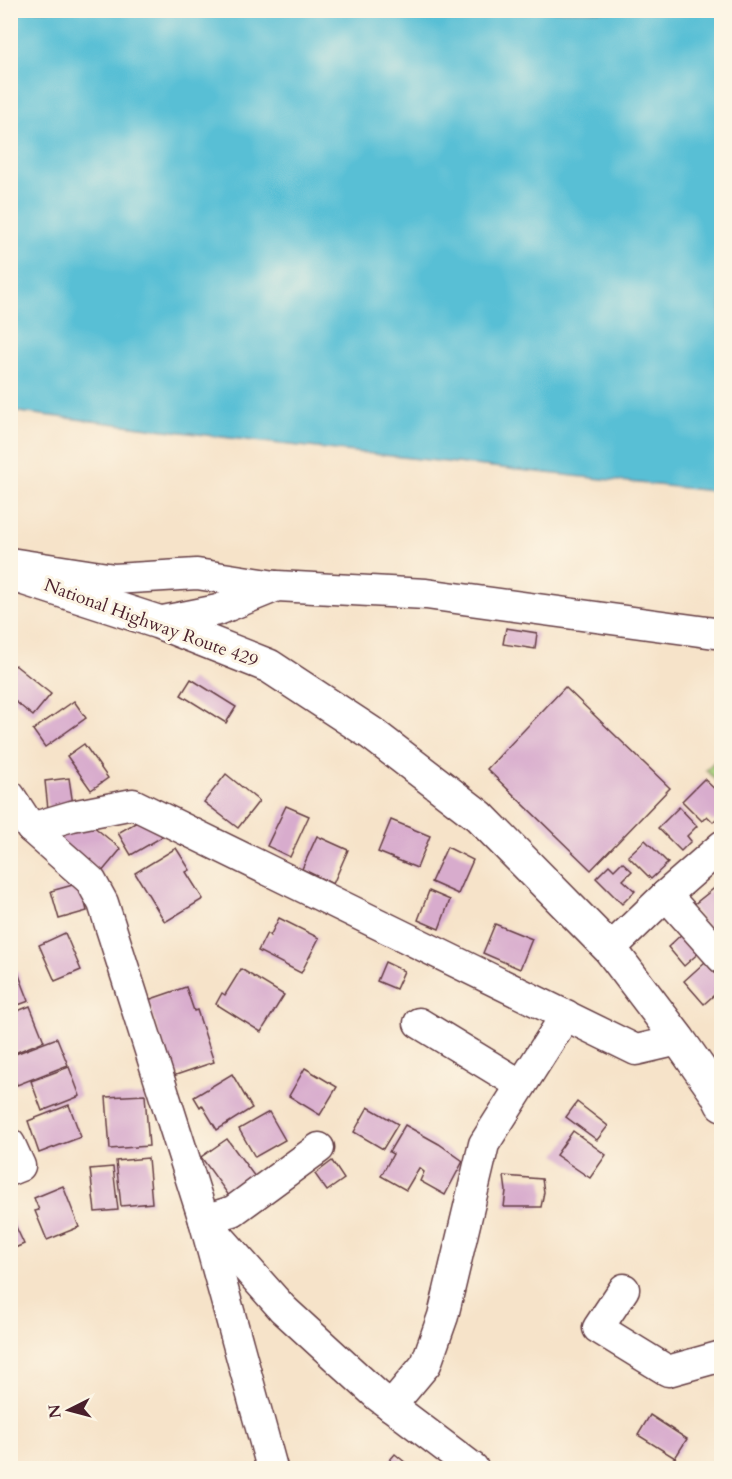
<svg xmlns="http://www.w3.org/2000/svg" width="732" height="1479" font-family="Cardo,serif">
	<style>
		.green { fill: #a6d07c; stroke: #787854; stroke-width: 1.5 }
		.water { fill: #58bfd5; stroke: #516f80; stroke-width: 1.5 }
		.building { fill: #d8accd }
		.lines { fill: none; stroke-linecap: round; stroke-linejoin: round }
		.minor-casing { stroke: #643c43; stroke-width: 33 }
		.highway-casing { stroke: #643c43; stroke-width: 36 }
		.minor { stroke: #fff; stroke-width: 30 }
		.highway { stroke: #fff; stroke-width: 33 }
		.labels { text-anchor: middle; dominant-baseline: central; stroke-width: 6; stroke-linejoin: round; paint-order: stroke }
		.street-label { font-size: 18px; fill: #4a1f2b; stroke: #fcf5e5 }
	</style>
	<rect width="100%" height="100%" fill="#fcf5e5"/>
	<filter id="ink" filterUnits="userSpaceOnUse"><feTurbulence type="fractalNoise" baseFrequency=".0167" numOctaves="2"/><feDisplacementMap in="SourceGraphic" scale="12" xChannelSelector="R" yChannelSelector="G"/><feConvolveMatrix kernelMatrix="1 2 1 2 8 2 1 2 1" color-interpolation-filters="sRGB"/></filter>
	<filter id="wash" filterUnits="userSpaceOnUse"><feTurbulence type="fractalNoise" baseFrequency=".008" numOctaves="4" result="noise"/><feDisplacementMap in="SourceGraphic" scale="24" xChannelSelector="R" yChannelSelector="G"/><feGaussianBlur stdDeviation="1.35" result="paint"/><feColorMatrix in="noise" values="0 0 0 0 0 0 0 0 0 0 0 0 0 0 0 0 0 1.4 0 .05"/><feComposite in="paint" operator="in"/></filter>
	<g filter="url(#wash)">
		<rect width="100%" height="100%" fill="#f6e3c9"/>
		<path class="green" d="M 721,755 L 721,786 L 706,770 Z"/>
		<path class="water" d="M 11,10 L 721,11 L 721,492 L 263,442 L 11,411 Z"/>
		<g id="blocks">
			<g class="building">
				<path d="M 506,628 L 537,633 L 535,649 L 503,644 Z"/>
				<path d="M 15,665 L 51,694 L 33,716 L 10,697 L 10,671 Z"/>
				<path d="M 191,679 L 236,707 L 226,723 L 181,695 Z"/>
				<path d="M 565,687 L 670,788 L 591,870 L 487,769 Z"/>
				<path d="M 74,701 L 86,718 L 45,747 L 33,730 Z"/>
				<path d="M 84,744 L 108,778 L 91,790 L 67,756 Z"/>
				<path d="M 226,774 L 259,801 L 238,828 L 204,802 Z"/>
				<path d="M 69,778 L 73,805 L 48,809 L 45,781 Z"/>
				<path d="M 704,779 L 722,796 L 722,813 L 713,822 L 707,816 L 702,821 L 682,801 Z"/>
				<path d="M 286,806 L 309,816 L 290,857 L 267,846 Z"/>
				<path d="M 679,807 L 697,826 L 687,836 L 691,841 L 681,851 L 658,828 Z"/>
				<path d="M 149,815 L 162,837 L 131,855 L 118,833 Z"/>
				<path d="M 391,820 L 430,836 L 417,868 L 378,852 Z"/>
				<path d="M 87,821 L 121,849 L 101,873 L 59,840 L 73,823 Z"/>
				<path d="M 317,836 L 348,850 L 333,884 L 302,869 Z"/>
				<path d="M 645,840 L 668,863 L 651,879 L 628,856 Z"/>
				<path d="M 447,847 L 473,860 L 458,894 L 431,882 Z"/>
				<path d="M 176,848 L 190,870 L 186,872 L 203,899 L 165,922 L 135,873 Z"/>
				<path d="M 622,862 L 632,871 L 623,880 L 635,891 L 622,904 L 596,878 L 609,865 L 614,870 Z"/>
				<path d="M 80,883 L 87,911 L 59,919 L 51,891 Z"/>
				<path d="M 717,886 L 722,891 L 722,923 L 711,932 L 692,906 Z"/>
				<path d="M 429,891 L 450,900 L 439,929 L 418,920 Z"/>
				<path d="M 279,918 L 319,938 L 301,973 L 258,951 L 267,933 L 270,936 Z"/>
				<path d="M 495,924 L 532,939 L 520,969 L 483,953 Z"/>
				<path d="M 685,931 L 702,950 L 684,966 L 668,947 Z"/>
				<path d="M 65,933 L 81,970 L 55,981 L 39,945 Z"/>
				<path d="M 385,962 L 404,971 L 396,989 L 377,981 Z"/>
				<path d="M 705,962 L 721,980 L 717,983 L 722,988 L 704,1004 L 684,981 Z"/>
				<path d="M 241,969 L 284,995 L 261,1032 L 216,1004 L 222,993 L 225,995 Z"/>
				<path d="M 17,970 L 29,1001 L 10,1008 L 10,972 Z"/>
				<path d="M 186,987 L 194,1011 L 197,1010 L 214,1062 L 173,1076 L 148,1000 Z"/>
				<path d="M 30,1006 L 44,1041 L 10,1055 L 10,1014 Z"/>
				<path d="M 57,1038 L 68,1065 L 17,1085 L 10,1067 L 10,1056 Z"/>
				<path d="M 69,1067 L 80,1096 L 42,1111 L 31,1081 Z"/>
				<path d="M 305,1068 L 337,1087 L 320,1115 L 289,1096 Z"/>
				<path d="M 232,1074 L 252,1108 L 217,1130 L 202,1105 L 200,1107 L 194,1097 Z"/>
				<path d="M 145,1095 L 149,1146 L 110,1149 L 106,1097 Z"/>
				<path d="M 577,1102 L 608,1126 L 597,1140 L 566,1117 Z"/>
				<path d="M 69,1105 L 81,1137 L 39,1153 L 28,1121 Z"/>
				<path d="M 368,1107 L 398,1124 L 383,1149 L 354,1132 Z"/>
				<path d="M 269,1112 L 285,1140 L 255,1157 L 239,1129 Z"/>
				<path d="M 405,1125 L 439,1144 L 463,1161 L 445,1195 L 420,1181 L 424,1172 L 419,1168 L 406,1190 L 381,1176 L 393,1154 L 389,1152 Z"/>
				<path d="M 573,1131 L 606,1155 L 590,1178 L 556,1155 Z"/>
				<path d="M 227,1139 L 258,1181 L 232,1200 L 201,1157 Z"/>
				<path d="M 148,1158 L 152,1203 L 121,1206 L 116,1161 Z"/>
				<path d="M 332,1161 L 344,1179 L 327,1191 L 315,1174 Z"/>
				<path d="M 113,1167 L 118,1210 L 95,1212 L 90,1169 Z"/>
				<path d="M 504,1176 L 542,1179 L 544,1192 L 541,1207 L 504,1207 L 506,1191 Z"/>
				<path d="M 63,1186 L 79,1227 L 47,1240 L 35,1211 L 39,1210 L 34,1198 Z"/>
				<path d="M 10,1214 L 24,1244 L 10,1250 Z"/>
				<path d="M 650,1415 L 687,1439 L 675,1458 L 638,1435 Z"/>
				<path d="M 395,1454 L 412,1468 L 383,1468 Z"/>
			</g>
		</g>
	</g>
	<g filter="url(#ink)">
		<use href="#blocks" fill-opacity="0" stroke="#643c43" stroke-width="1.5"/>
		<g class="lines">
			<defs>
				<g id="minor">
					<path d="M 10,563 L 114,579 L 197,574 L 275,586"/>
					<path d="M 158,622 L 218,610 L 277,586 L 426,594 L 722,634"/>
					<path d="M 10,796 L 31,828 L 91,881 L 103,903 L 204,1220 L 272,1468"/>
					<path d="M 31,828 L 72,816 L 133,804 L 636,1050 L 679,1040"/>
					<path d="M 666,895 L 722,958"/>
					<path d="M 610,949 L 666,895 L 722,846"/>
					<path d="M 419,1023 L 521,1085"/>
					<path d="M 10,1144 L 20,1166 L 10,1170"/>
					<path d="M 319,1148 L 233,1211 L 204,1220 L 283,1309 L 378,1396 L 473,1468"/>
					<path d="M 624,1289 L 598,1328 L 668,1371 L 722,1356"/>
					<path d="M 391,1406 L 426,1364 L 443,1316 L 484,1144 L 566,1015"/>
				</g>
				<path id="highway" d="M 10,574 L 158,622 L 269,666 L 371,733 L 479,816 L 610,949 L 679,1040 L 717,1094 L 722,1104"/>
			</defs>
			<use href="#minor" class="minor-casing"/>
			<use href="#highway" class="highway-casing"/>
			<use href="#minor" class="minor"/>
			<use href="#highway" class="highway"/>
		</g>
	</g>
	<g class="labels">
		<g class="street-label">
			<text transform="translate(151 623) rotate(20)">National Highway Route 429</text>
		</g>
	</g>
	<rect width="732" height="1479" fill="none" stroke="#fcf5e5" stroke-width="36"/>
	<g transform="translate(69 1410) rotate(264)" stroke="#fcf5e5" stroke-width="4.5" paint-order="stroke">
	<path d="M0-4.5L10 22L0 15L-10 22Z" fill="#4a1f2b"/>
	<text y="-9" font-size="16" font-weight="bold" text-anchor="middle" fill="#4a1f2b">N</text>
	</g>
</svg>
